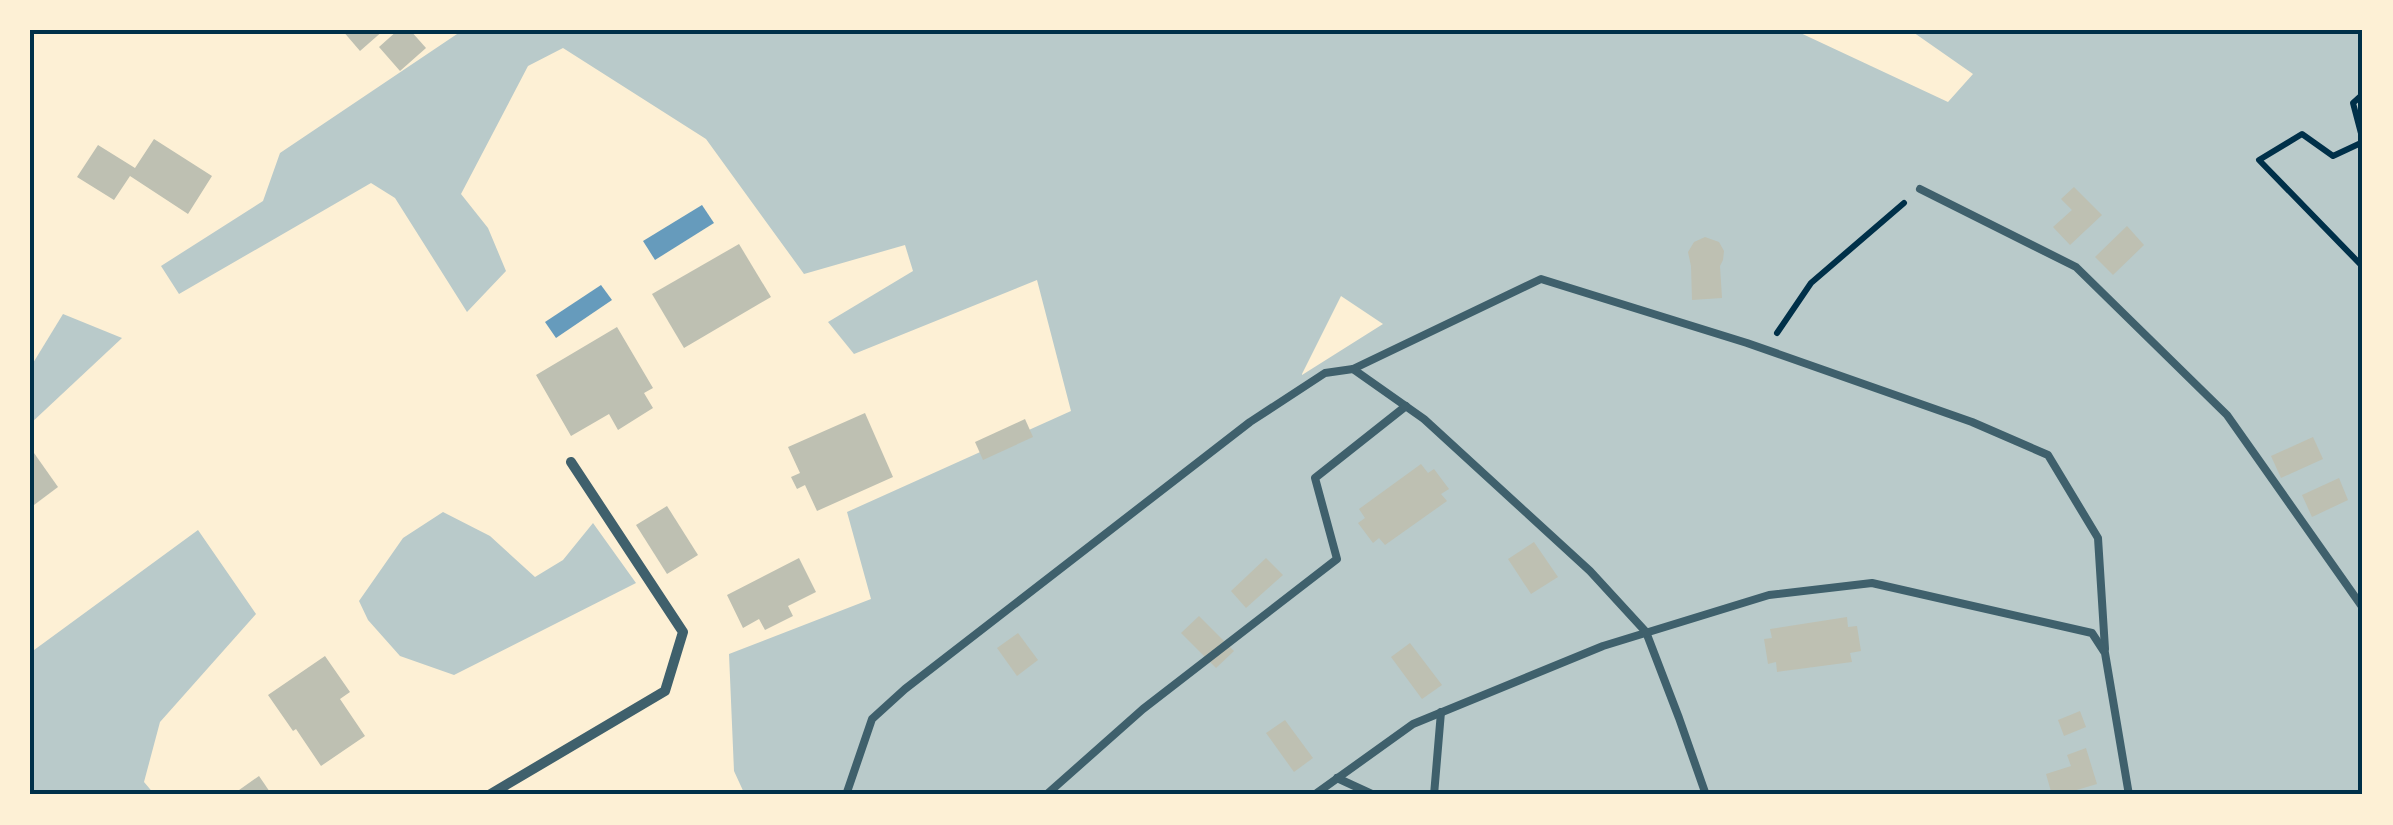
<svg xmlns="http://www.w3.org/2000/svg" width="2393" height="825" font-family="'Source Sans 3',sans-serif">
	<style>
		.green { fill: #b9caca; fill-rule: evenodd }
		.water { fill: #669bbc }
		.building { fill: #bec0b2 }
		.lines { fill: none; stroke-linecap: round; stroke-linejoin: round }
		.path { stroke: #003049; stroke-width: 6 }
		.service { stroke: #3f606c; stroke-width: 8 }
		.minor { stroke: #3f606c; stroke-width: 10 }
		.neatline { fill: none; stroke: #003049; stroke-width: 4 }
	</style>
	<rect width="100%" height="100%" fill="#fdf0d5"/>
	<g class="green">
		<path d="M 463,30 L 1794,30 L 1948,102 L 1973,74 L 1910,30 L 2363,30 L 2363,795 L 745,795 L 734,771 L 729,654 L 871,599 L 847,512 L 1071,411 L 1037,280 L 854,354 L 828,322 L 913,271 L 905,245 L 804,274 L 706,139 L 563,48 L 528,66 L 461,194 L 488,228 L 506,271 L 467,312 L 395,198 L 371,183 L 179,294 L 161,266 L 263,201 L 280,153 ZM 1341,296 L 1383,324 L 1302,375 L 1302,374 Z"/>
		<path d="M 63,314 L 122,338 L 30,424 L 30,368 Z"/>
		<path d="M 443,512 L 490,536 L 535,577 L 563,560 L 593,523 L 636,583 L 454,675 L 400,656 L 368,620 L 359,601 L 403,538 Z"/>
		<path d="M 198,530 L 256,614 L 160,722 L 144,782 L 155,795 L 30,795 L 30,653 Z"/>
	</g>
	<g class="water">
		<path d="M 702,205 L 714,223 L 655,260 L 643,241 Z"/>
		<path d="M 601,285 L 612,300 L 556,338 L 545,322 Z"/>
	</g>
	<g class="building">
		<path d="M 342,30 L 384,30 L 360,51 Z"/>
		<path d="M 398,30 L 410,30 L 426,48 L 400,71 L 379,47 Z"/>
		<path d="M 154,139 L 212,176 L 188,214 L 130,176 L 114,200 L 77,177 L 98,145 L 135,168 Z"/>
		<path d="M 2074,187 L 2102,215 L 2070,245 L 2053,227 L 2072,210 L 2061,199 Z"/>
		<path d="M 2127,226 L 2144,245 L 2113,275 L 2095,257 Z"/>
		<path d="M 1705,237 L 1719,242 L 1724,251 L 1723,260 L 1720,266 L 1722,298 L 1692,300 L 1691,266 L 1688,252 L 1694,242 Z"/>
		<path d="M 739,244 L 771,297 L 684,348 L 652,294 Z"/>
		<path d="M 617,327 L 653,388 L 644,393 L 653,408 L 618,430 L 609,414 L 571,436 L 536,375 Z"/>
		<path d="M 865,413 L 893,477 L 817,511 L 805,485 L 797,489 L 791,477 L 800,473 L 788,447 Z"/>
		<path d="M 1025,419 L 1033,437 L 983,460 L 975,442 Z"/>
		<path d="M 2313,437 L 2323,459 L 2281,478 L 2271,456 Z"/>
		<path d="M 34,453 L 58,487 L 30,508 L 30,456 Z"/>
		<path d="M 1421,464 L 1428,473 L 1434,469 L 1449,489 L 1441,494 L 1447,501 L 1385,545 L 1379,538 L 1373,543 L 1358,523 L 1365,518 L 1359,509 Z"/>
		<path d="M 2339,478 L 2348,500 L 2312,517 L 2302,495 Z"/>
		<path d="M 667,506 L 698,555 L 667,574 L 636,525 Z"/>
		<path d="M 1534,542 L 1558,577 L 1531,594 L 1508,559 Z"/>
		<path d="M 799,558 L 816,592 L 788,606 L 793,616 L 765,630 L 759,619 L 743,628 L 727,595 Z"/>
		<path d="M 1266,558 L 1283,575 L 1246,608 L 1231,591 Z"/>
		<path d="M 1199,616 L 1234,651 L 1216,668 L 1181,633 Z"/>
		<path d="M 1847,617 L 1848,627 L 1857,626 L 1861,651 L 1850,653 L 1852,662 L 1777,672 L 1776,662 L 1768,664 L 1764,639 L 1772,638 L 1770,629 Z"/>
		<path d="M 1018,633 L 1038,660 L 1017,676 L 997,648 Z"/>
		<path d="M 1410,643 L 1442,685 L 1422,699 L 1391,657 Z"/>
		<path d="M 325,656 L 350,692 L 340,699 L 365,736 L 321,766 L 296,729 L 293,731 L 268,695 Z"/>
		<path d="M 2080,711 L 2086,727 L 2064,736 L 2058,720 Z"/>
		<path d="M 1285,720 L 1313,758 L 1294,772 L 1266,733 Z"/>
		<path d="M 2086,748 L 2097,784 L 2060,795 L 2052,795 L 2046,774 L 2071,766 L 2067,755 Z"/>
		<path d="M 259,776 L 272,795 L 232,795 Z"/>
	</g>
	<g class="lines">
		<g class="path">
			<path d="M 2363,94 L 2353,103 L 2363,141"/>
			<path d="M 2363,142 L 2333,156 L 2302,134 L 2259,160 L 2363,267"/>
			<path d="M 1777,333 L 1811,283 L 1904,203"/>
		</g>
		<g class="service">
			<path d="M 30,31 L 31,30"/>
			<path d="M 1920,189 L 2076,267 L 2227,415 L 2363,608"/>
			<path d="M 1353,369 L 1541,279 L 1747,343 L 1972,422 L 2048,455 L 2098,538 L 2105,649"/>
			<path d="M 1337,778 L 1374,795"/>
			<path d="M 846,795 L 872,719 L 905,689 L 1250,422 L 1325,373 L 1353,369 L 1424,419 L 1590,571 L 1646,632 L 1679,718 L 1706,795"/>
			<path d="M 1046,795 L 1143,709 L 1337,559 L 1315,478 L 1406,406"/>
			<path d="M 1314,795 L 1413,724 L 1603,646 L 1769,595 L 1872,583 L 2092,633 L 2105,653 L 2129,795"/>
			<path d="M 1434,795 L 1441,712"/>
		</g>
		<path class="minor" d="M 489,795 L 665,691 L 683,632 L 571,462"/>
	</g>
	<rect width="2393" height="825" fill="none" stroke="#fdf0d5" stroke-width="65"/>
	<rect x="32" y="32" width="2328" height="760" class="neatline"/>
</svg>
